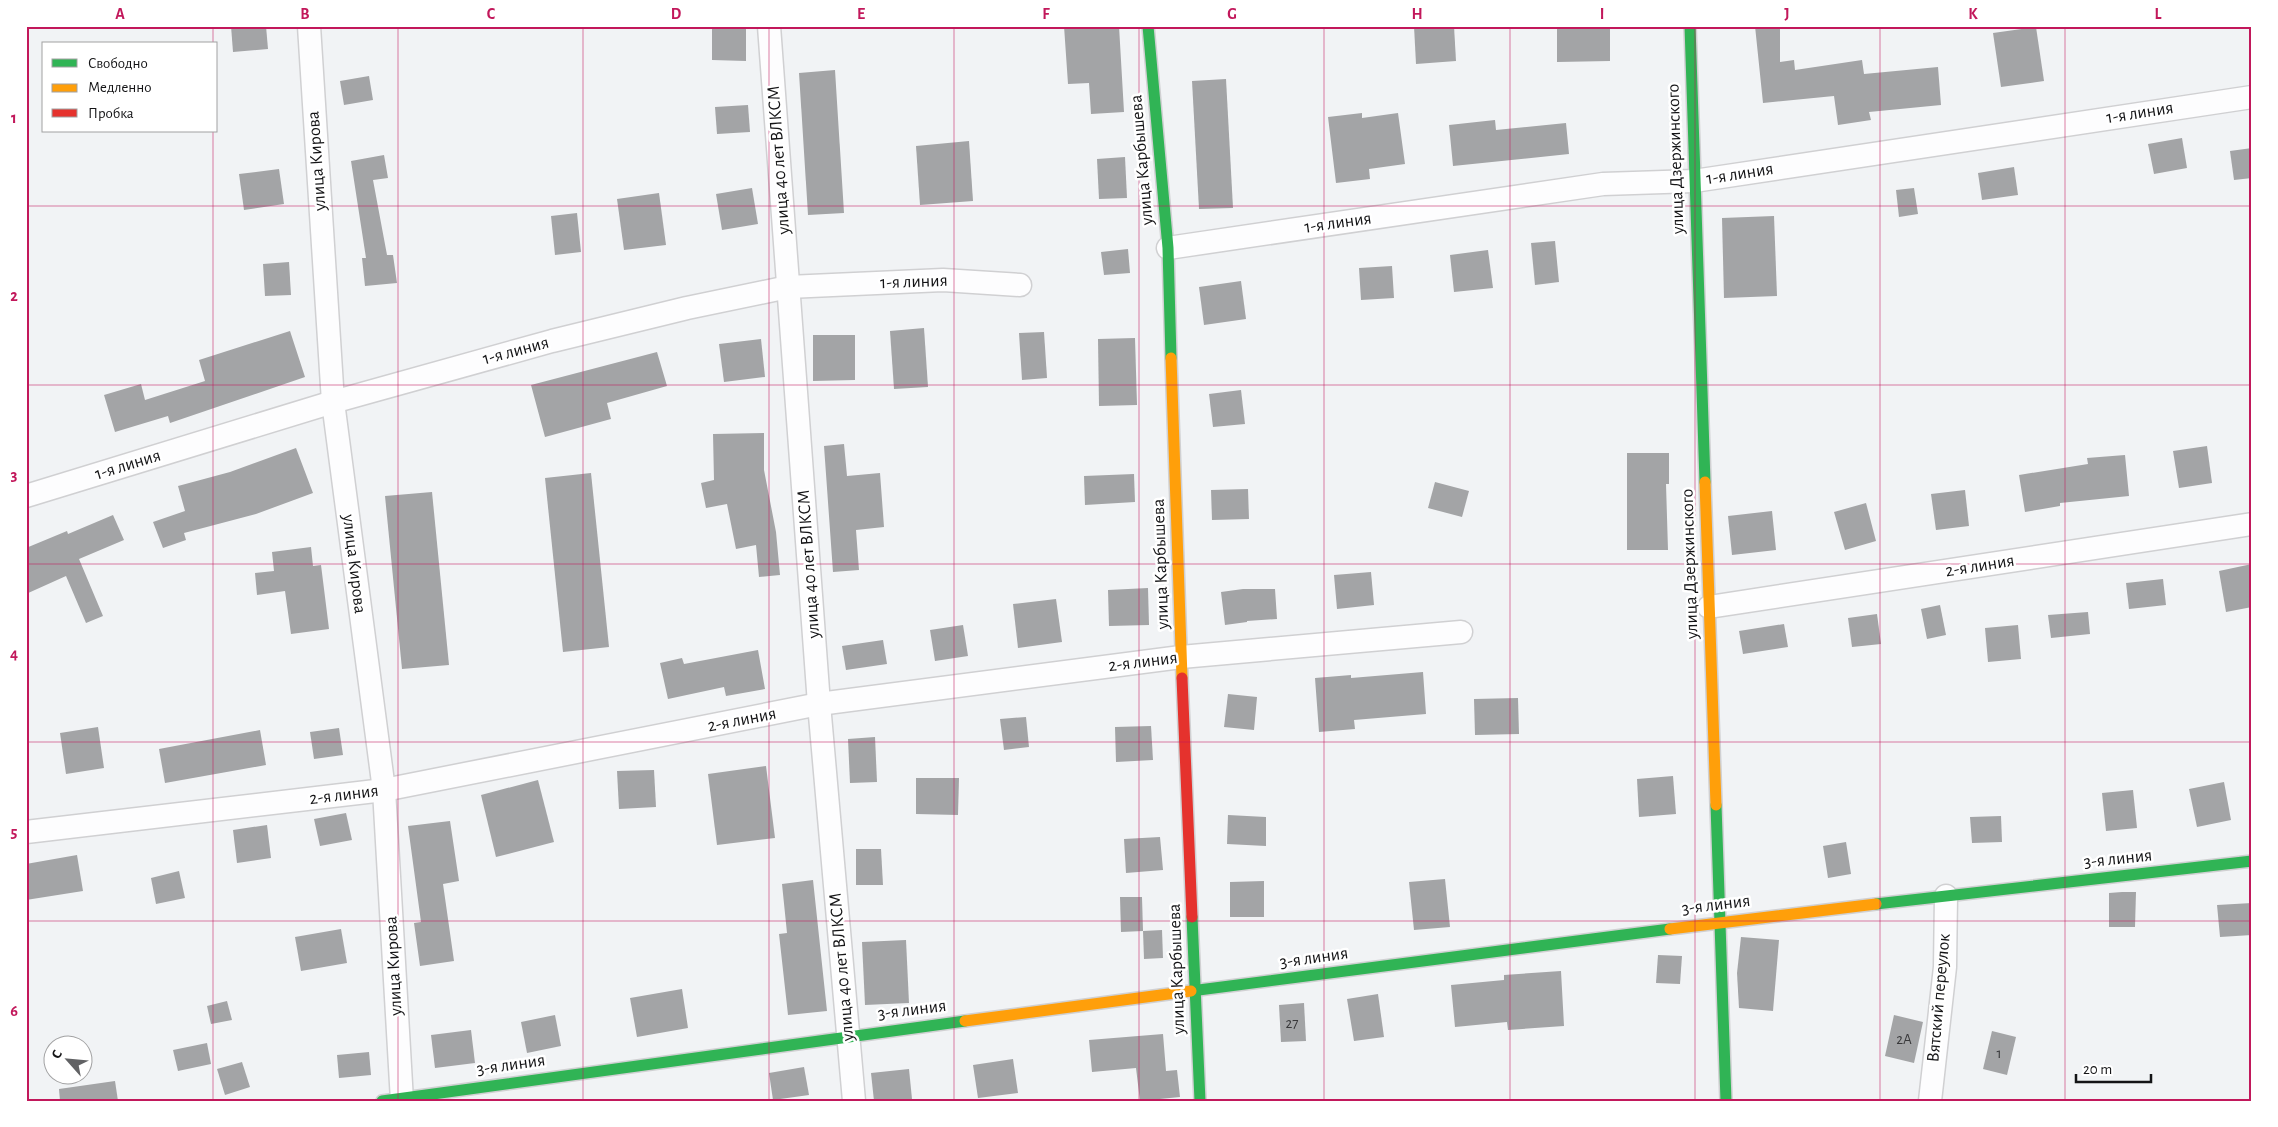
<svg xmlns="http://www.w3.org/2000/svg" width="2278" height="1127" font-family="'Alegreya Sans',sans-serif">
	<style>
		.building { fill: #a3a4a6 }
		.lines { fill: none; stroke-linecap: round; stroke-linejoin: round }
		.street-casing { stroke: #d0d0d2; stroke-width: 25 }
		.fast-casing { stroke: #d0d0d2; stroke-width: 14 }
		.slow-casing { stroke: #d0d0d2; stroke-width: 14 }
		.jam-casing { stroke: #d0d0d2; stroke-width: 14 }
		.street { stroke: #fdfdfe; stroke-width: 22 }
		.fast { stroke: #30b455; stroke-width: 11 }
		.slow { stroke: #ff9f0a; stroke-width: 11 }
		.jam { stroke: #e5322d; stroke-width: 11 }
		.grid { fill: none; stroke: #c2185b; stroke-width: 1; stroke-opacity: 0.55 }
		.labels { text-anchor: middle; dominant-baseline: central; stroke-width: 5; stroke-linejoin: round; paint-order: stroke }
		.number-label { font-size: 15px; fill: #38383a }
		.street-label { font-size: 18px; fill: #141416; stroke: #fff }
		.neatline { fill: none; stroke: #c2185b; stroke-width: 2 }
		.grid-label { font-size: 16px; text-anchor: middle; font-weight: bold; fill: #c2185b }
	</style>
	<rect width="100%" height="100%" fill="#f1f3f5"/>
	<g class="building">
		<path d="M 231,26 L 266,26 L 268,49 L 233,52 Z"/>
		<path d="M 1064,26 L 1119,26 L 1124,112 L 1091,114 L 1089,83 L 1068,84 Z"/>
		<path d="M 1414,26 L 1454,26 L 1456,61 L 1416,64 Z"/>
		<path d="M 1557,26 L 1610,26 L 1610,61 L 1557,62 Z"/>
		<path d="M 1755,26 L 1780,26 L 1780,62 L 1794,60 L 1795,70 L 1862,60 L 1864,74 L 1938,67 L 1941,105 L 1869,112 L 1871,120 L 1838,125 L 1834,96 L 1763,103 Z"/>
		<path d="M 2036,27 L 2044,81 L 2001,87 L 1993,33 Z"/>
		<path d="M 712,29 L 746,29 L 746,61 L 712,60 Z"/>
		<path d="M 835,70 L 844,213 L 808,215 L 799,73 Z"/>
		<path d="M 369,76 L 373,100 L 344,105 L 340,81 Z"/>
		<path d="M 1226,79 L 1233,208 L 1199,209 L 1192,81 Z"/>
		<path d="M 748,105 L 750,132 L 717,134 L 715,107 Z"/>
		<path d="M 1362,113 L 1362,118 L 1398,113 L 1405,164 L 1369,169 L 1370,179 L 1336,183 L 1328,117 Z"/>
		<path d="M 1495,120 L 1496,130 L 1566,123 L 1569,154 L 1453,166 L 1449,125 Z"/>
		<path d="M 2182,138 L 2187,168 L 2154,174 L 2148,144 Z"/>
		<path d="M 969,141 L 973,201 L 920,205 L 916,146 Z"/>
		<path d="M 2252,148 L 2252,178 L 2234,180 L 2230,151 Z"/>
		<path d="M 384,155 L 388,178 L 373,180 L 387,255 L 393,255 L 397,283 L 365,286 L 362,258 L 366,258 L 351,161 Z"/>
		<path d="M 1125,157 L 1127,198 L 1099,199 L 1097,159 Z"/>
		<path d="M 2014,167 L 2018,195 L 1982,200 L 1978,173 Z"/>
		<path d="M 279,169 L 284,204 L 244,210 L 239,174 Z"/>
		<path d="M 752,188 L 758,224 L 722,230 L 716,194 Z"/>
		<path d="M 1914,188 L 1918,214 L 1899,217 L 1896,190 Z"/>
		<path d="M 659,193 L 666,245 L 624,250 L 617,199 Z"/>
		<path d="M 577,213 L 581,252 L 555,255 L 551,216 Z"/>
		<path d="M 1774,216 L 1777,296 L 1724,298 L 1722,218 Z"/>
		<path d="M 1555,241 L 1559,282 L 1535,285 L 1531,243 Z"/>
		<path d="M 1128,249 L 1130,273 L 1104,275 L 1101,252 Z"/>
		<path d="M 1488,250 L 1493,288 L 1454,292 L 1450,255 Z"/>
		<path d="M 289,262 L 291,295 L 265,296 L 263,264 Z"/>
		<path d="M 1392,266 L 1394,298 L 1361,300 L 1359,268 Z"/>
		<path d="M 1241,281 L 1246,319 L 1204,325 L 1199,287 Z"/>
		<path d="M 924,328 L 928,387 L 894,389 L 890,331 Z"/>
		<path d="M 290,331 L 305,377 L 170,423 L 168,416 L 115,432 L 104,395 L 141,384 L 145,400 L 205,381 L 199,360 Z"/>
		<path d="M 1044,332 L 1047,378 L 1022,380 L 1019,333 Z"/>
		<path d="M 813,335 L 855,335 L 855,380 L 813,381 Z"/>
		<path d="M 1135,338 L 1137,405 L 1099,406 L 1098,339 Z"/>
		<path d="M 761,339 L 765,377 L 724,382 L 719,344 Z"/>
		<path d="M 657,352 L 667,386 L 607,403 L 611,419 L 545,437 L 531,385 Z"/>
		<path d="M 1241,390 L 1245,424 L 1213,427 L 1209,394 Z"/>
		<path d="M 764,433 L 764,470 L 776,532 L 780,575 L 759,577 L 756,545 L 736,549 L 727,504 L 706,508 L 701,483 L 714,480 L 713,434 Z"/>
		<path d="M 844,444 L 847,476 L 880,473 L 884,527 L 856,530 L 859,570 L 833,572 L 824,446 Z"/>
		<path d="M 2207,446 L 2212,483 L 2179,488 L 2173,451 Z"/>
		<path d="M 296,448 L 313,493 L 256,514 L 184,533 L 186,540 L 163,548 L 153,522 L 185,511 L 178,486 L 230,472 Z"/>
		<path d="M 1627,453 L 1669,453 L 1669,484 L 1666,484 L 1668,550 L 1627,550 Z"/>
		<path d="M 2125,455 L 2129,496 L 2060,503 L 2060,506 L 2025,512 L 2019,475 L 2088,464 L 2087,458 Z"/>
		<path d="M 591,473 L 609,647 L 563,652 L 545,478 Z"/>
		<path d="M 1134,474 L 1135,502 L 1085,505 L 1084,476 Z"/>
		<path d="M 1435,482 L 1469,491 L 1462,517 L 1428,508 Z"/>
		<path d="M 1248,489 L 1249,519 L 1212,520 L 1211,490 Z"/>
		<path d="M 1965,490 L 1969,526 L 1936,530 L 1931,494 Z"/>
		<path d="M 432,492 L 449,665 L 402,669 L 385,496 Z"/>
		<path d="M 1866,503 L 1876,541 L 1845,550 L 1834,512 Z"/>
		<path d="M 1772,511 L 1776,550 L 1732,555 L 1728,516 Z"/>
		<path d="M 113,515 L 124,540 L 79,559 L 103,616 L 86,623 L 66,576 L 26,594 L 26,548 L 67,531 L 68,534 Z"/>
		<path d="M 311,547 L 313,566 L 321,565 L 329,629 L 291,634 L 285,591 L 257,595 L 255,573 L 274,571 L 272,552 Z"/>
		<path d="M 2252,564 L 2252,607 L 2226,612 L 2219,571 Z"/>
		<path d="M 1371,572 L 1374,605 L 1337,609 L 1334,575 Z"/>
		<path d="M 2163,579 L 2166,605 L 2129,609 L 2126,583 Z"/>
		<path d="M 1148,588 L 1149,625 L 1109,626 L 1108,590 Z"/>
		<path d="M 1243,589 L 1275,589 L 1277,619 L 1247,621 L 1247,622 L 1225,625 L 1221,592 Z"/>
		<path d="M 1056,599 L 1062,642 L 1018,648 L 1013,604 Z"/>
		<path d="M 1940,605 L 1946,635 L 1927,639 L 1921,609 Z"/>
		<path d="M 2088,612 L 2090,634 L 2051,638 L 2048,615 Z"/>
		<path d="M 1877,614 L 1881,644 L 1852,647 L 1848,618 Z"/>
		<path d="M 1784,624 L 1788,647 L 1743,654 L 1739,631 Z"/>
		<path d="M 963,625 L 968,656 L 935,661 L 930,630 Z"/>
		<path d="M 2018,625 L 2021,659 L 1988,662 L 1985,628 Z"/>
		<path d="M 883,640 L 887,664 L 846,670 L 842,646 Z"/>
		<path d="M 758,650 L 765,689 L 726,696 L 724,687 L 668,699 L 660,663 L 682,658 L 684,664 Z"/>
		<path d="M 1423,672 L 1426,714 L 1354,720 L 1355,729 L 1319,732 L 1315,678 L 1351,675 L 1351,678 Z"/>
		<path d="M 1228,694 L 1257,697 L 1254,730 L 1224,727 Z"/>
		<path d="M 1518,698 L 1519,734 L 1475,735 L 1474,699 Z"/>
		<path d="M 1026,717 L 1029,747 L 1004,750 L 1000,719 Z"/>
		<path d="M 1151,726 L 1153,760 L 1116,762 L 1115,727 Z"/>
		<path d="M 98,727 L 104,768 L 66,774 L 60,733 Z"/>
		<path d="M 339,728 L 343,755 L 314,759 L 310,732 Z"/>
		<path d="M 260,730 L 266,765 L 165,783 L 159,749 Z"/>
		<path d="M 875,737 L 877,782 L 850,783 L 848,739 Z"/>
		<path d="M 766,766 L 775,838 L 717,845 L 708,774 Z"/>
		<path d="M 654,770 L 656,807 L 619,809 L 617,771 Z"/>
		<path d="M 1673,776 L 1676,814 L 1639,817 L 1637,779 Z"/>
		<path d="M 916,778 L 959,778 L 958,815 L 916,814 Z"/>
		<path d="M 538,780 L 554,842 L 496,857 L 481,795 Z"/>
		<path d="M 2224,782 L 2231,820 L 2197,827 L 2189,789 Z"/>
		<path d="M 2133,790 L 2137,828 L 2106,831 L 2102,793 Z"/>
		<path d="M 346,813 L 352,840 L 320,846 L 314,819 Z"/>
		<path d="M 1228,815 L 1266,817 L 1266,846 L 1227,844 Z"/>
		<path d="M 2001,816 L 2002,842 L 1972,843 L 1970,817 Z"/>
		<path d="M 450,821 L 459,881 L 443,884 L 454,961 L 420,966 L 414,923 L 421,922 L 408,826 Z"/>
		<path d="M 267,825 L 271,858 L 237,863 L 233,830 Z"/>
		<path d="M 1160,837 L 1163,870 L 1126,873 L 1124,839 Z"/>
		<path d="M 1846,842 L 1851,874 L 1828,878 L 1823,846 Z"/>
		<path d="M 856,849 L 881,849 L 883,885 L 856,885 Z"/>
		<path d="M 77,855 L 83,891 L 26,900 L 26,864 Z"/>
		<path d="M 179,871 L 185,898 L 156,904 L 151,878 Z"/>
		<path d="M 1445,879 L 1450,927 L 1414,930 L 1409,882 Z"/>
		<path d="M 813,880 L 827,1011 L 788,1015 L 779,934 L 787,933 L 782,884 Z"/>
		<path d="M 1264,881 L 1264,917 L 1230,917 L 1230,882 Z"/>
		<path d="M 2122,892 L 2136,892 L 2135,927 L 2109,927 L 2109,893 Z"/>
		<path d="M 1120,897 L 1142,897 L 1143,931 L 1121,932 Z"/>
		<path d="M 2252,903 L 2252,935 L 2220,937 L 2217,905 Z"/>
		<path d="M 341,929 L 347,963 L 301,971 L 295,937 Z"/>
		<path d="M 1162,930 L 1163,958 L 1144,959 L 1143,931 Z"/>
		<path d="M 1741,937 L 1779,940 L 1773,1011 L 1739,1008 L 1737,973 Z"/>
		<path d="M 906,940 L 909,1003 L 865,1005 L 862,942 Z"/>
		<path d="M 1658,955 L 1682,956 L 1680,984 L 1656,983 Z"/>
		<path d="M 1561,971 L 1564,1026 L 1508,1030 L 1507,1022 L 1455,1027 L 1451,985 L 1504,980 L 1504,975 Z"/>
		<path d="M 682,989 L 688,1028 L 637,1037 L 630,998 Z"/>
		<path d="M 1378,994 L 1384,1037 L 1354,1041 L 1347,999 Z"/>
		<path d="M 227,1001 L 232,1020 L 211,1024 L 207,1006 Z"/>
		<path d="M 1304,1003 L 1306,1041 L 1281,1042 L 1279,1005 Z"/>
		<path d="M 555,1015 L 561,1046 L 527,1053 L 521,1022 Z"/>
		<path d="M 1894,1015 L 1923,1022 L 1914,1063 L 1885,1056 Z"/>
		<path d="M 471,1030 L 475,1063 L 435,1068 L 431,1035 Z"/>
		<path d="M 1992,1031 L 2016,1037 L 2007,1075 L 1983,1069 Z"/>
		<path d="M 1163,1034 L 1166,1071 L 1177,1070 L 1180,1097 L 1140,1101 L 1136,1068 L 1092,1072 L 1089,1040 Z"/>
		<path d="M 207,1043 L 211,1064 L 178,1071 L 173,1050 Z"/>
		<path d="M 369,1052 L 371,1075 L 339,1078 L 337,1055 Z"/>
		<path d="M 1013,1059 L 1018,1093 L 978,1098 L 973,1065 Z"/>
		<path d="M 242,1062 L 250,1087 L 225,1095 L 217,1069 Z"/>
		<path d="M 804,1067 L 809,1095 L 773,1100 L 769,1073 Z"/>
		<path d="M 909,1069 L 912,1099 L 874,1101 L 871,1073 Z"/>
		<path d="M 115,1081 L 118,1101 L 60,1101 L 59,1089 Z"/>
	</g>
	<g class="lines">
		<defs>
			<g id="street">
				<path d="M 309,26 L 333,402 L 384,790 L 402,1101"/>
				<path d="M 769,26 L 819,704 L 854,1101"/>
				<path d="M 1168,248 L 1603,184 L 1694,181 L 2252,97"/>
				<path d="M 26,496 L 333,402 L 552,341 L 687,308 L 788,287 L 943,280 L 1020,285"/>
				<path d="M 1709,607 L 2252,524"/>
				<path d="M 26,832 L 384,790 L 819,704 L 1181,657 L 1461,632"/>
				<path d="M 1930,1101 L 1945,967 L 1946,896"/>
			</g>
			<g id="fast">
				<path d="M 1148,26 L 1168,248 L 1171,358"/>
				<path d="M 1690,26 L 1705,482"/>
				<path d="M 1716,805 L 1726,1101"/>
				<path d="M 1876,904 L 2252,861"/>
				<path d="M 1192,917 L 1200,1101"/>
				<path d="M 1191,991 L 1670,929"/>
				<path d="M 382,1101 L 965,1021"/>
			</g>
			<g id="slow">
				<path d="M 1171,358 L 1182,678"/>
				<path d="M 1705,482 L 1716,805"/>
				<path d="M 1670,929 L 1876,904"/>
				<path d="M 965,1021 L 1191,991"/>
			</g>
			<path id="jam" d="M 1182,678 L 1192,917"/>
		</defs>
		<use href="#street" class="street-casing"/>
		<use href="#fast" class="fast-casing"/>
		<use href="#slow" class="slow-casing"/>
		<use href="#jam" class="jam-casing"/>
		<use href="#street" class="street"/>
		<use href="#fast" class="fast"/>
		<use href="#slow" class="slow"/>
		<use href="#jam" class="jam"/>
	</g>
	<path class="grid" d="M 213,26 L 213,44M 398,26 L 398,1101M 583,26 L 583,1101M 769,26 L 769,1101M 954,26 L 954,1101M 1139,26 L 1139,1101M 1324,26 L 1324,1101M 1510,26 L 1510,1101M 1695,26 L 1695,1101M 1880,26 L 1880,1101M 2065,26 L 2065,1101M 213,131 L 213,1101M 26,206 L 2252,206M 26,385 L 2252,385M 26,564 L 2252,564M 26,742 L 2252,742M 26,921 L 2252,921"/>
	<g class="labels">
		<g class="number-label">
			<text x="1292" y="1023">27</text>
			<text x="1904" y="1039">2А</text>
			<text x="1999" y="1053">1</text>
		</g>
		<g class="street-label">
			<text transform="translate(2140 113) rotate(-9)">1-я линия</text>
			<text transform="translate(1676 159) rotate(-92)">улица Дзержинского</text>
			<text transform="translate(779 160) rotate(-94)">улица 40 лет ВЛКСМ</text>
			<text transform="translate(1142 160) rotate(-95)">улица Карбышева</text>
			<text transform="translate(317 161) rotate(-94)">улица Кирова</text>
			<text transform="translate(1740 174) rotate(-9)">1-я линия</text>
			<text transform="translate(1338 223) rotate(-8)">1-я линия</text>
			<text transform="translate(914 282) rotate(-2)">1-я линия</text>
			<text transform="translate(516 351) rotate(-15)">1-я линия</text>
			<text transform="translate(128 465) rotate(-17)">1-я линия</text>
			<text transform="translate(354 564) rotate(83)">улица Кирова</text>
			<text transform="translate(809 564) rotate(-94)">улица 40 лет ВЛКСМ</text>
			<text transform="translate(1161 564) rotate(-92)">улица Карбышева</text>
			<text transform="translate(1690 564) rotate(-92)">улица Дзержинского</text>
			<text transform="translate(1980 566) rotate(-9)">2-я линия</text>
			<text transform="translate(1143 662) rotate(-7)">2-я линия</text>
			<text transform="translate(742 720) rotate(-11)">2-я линия</text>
			<text transform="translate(344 795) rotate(-7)">2-я линия</text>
			<text transform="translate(2118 859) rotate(-6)">3-я линия</text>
			<text transform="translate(1716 905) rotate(-7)">3-я линия</text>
			<text transform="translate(1314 958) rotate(-8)">3-я линия</text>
			<text transform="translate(394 966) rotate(-93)">улица Кирова</text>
			<text transform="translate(842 967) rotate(-95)">улица 40 лет ВЛКСМ</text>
			<text transform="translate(1177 969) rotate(-92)">улица Карбышева</text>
			<text transform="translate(1939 998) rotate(-85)">Вятский переулок</text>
			<text transform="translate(912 1010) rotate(-7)">3-я линия</text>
			<text transform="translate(511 1065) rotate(-8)">3-я линия</text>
		</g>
	</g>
	<rect width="2278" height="1127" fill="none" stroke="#ffffff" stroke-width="55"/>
	<rect x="42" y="42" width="175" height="90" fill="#ffffff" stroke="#a1a1a2"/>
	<rect x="52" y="59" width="25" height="8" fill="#30b455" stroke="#a1a1a2"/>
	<text x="88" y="68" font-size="15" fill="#141416">Свободно</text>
	<rect x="52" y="84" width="25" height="8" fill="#ff9f0a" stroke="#a1a1a2"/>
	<text x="88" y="92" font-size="15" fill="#141416">Медленно</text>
	<rect x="52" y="109" width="25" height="8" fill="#e5322d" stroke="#a1a1a2"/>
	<text x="88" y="118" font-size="15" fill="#141416">Пробка</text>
	<g transform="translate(68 1060) rotate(297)"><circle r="24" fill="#ffffff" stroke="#a1a1a2"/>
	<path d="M0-4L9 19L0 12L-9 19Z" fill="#616264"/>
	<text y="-8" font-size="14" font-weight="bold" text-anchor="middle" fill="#141416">С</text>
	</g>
	<path d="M2076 1074v8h75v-8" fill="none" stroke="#141416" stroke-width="2.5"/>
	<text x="2083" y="1074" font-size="15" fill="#141416" stroke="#ffffff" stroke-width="4" paint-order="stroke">20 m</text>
	<rect x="28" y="28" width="2222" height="1072" class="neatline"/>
	<g class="grid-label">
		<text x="120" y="19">A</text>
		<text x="305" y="19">B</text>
		<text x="491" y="19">C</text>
		<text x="676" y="19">D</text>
		<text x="861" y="19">E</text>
		<text x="1046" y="19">F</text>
		<text x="1232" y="19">G</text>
		<text x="1417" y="19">H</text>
		<text x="1602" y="19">I</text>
		<text x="1787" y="19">J</text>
		<text x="1973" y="19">K</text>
		<text x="2158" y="19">L</text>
		<text x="14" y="123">1</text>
		<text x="14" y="301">2</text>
		<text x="14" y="480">3</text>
		<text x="14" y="659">4</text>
		<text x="14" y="837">5</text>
		<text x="14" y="1016">6</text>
	</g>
</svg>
